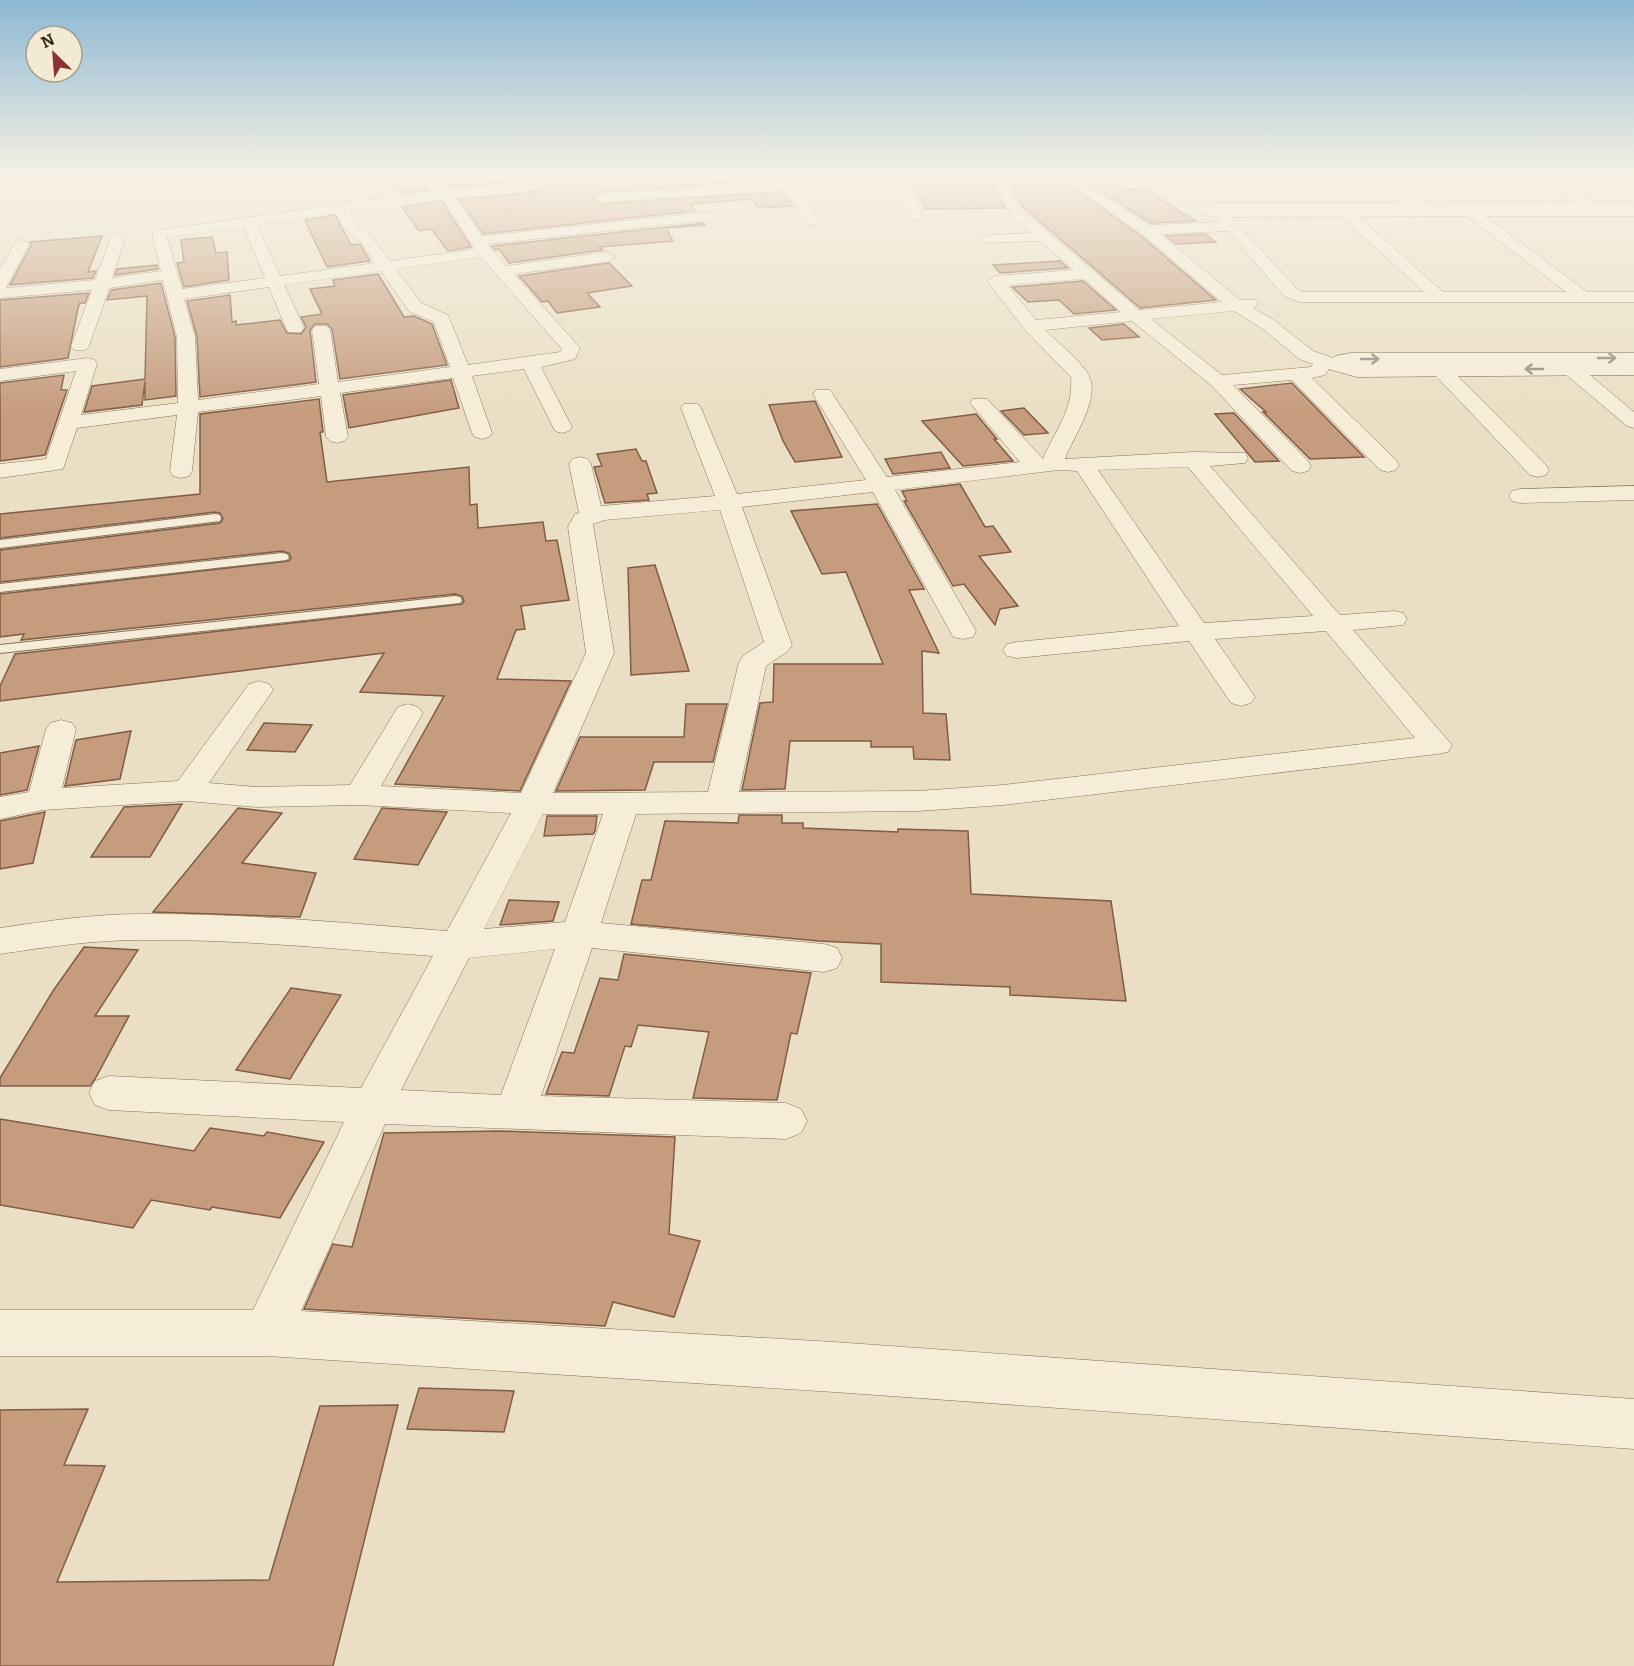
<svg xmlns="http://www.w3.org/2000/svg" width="1634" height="1666" font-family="Bitter,serif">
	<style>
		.building { fill: #c59c7e; stroke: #805d44; stroke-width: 1.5 }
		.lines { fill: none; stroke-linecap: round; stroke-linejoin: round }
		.lane-casing { stroke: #83715c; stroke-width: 2 }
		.street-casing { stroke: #83715c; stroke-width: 1 }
		.secondary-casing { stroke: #655340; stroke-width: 1 }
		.lane { fill: #f5edd7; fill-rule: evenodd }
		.street { fill: #f5edd7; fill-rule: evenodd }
		.secondary { fill: #f5edd7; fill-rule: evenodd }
		.oneway { stroke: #948c7b }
	</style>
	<rect width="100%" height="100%" fill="#eadfc4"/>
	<g class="building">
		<path d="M 377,178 L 428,178 L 422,183 L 429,190 L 404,193 Z"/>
		<path d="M 434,178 L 530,178 L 517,182 L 450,187 Z"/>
		<path d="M 559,178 L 770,178 L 772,180 L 601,192 L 592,199 L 601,204 L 782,192 L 792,206 L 758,208 L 751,199 L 690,204 L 695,211 L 483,234 L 459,199 L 524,194 L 550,186 Z"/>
		<path d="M 975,178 L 988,178 L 1005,208 L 925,209 L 913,181 Z"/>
		<path d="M 1006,178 L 1059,178 L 1140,235 L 1216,300 L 1140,308 L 1023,207 Z"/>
		<path d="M 1081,178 L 1110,178 L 1126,190 L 1144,189 L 1196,221 L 1150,223 Z"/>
		<path d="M 441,200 L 471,247 L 448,251 L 431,229 L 419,231 L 402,207 Z"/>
		<path d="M 335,215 L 351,245 L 360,244 L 370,261 L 327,267 L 305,220 Z"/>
		<path d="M 704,223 L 705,225 L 666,228 L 673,241 L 599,247 L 603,250 L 509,263 L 499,249 L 495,250 L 492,246 Z"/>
		<path d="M 1205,234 L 1216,242 L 1176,244 L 1166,236 Z"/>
		<path d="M 102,236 L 88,272 L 96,271 L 93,278 L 10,285 L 31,245 L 30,242 Z"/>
		<path d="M 212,237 L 216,253 L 227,252 L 229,280 L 184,287 L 177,263 L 184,262 L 181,240 Z"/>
		<path d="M 1060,261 L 1068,268 L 1000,273 L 993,265 Z"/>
		<path d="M 609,263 L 632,286 L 587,293 L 600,307 L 557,313 L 548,301 L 542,302 L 519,276 Z"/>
		<path d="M 157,265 L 158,269 L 115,275 L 117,269 Z"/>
		<path d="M 378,274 L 404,317 L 414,316 L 432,324 L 447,365 L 340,379 L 332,329 L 327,324 L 315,324 L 310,330 L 316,382 L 200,397 L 197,337 L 187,301 L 230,295 L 232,322 L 236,321 L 236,325 L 280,320 L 287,333 L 301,334 L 306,327 L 301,317 L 322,314 L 310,289 L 335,286 L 333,280 Z"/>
		<path d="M 1083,281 L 1116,310 L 1074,314 L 1059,300 L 1028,302 L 1012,287 Z"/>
		<path d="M 161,283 L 175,337 L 176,396 L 145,400 L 145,381 L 142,405 L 84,412 L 92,386 L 145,379 L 147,296 L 107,300 L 111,290 Z"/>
		<path d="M 89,293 L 85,303 L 80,303 L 78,308 L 68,358 L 0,367 L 0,300 Z"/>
		<path d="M 1124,324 L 1139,337 L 1102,340 L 1089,328 Z"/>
		<path d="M 64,375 L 61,390 L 67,390 L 45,455 L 0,461 L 0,383 Z"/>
		<path d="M 451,380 L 459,408 L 349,428 L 343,395 Z"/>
		<path d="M 1292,383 L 1364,457 L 1310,459 L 1263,412 L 1266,412 L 1240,389 Z"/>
		<path d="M 319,399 L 323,432 L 320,432 L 327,482 L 469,467 L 470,505 L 477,504 L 478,528 L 543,522 L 546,541 L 557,540 L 569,600 L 521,606 L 525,629 L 516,630 L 497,679 L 571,681 L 520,791 L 395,784 L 444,696 L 360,692 L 384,653 L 0,701 L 0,686 L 15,654 L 462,604 L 464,601 L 462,596 L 455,594 L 21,640 L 24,634 L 0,637 L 0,594 L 289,561 L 291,558 L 289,553 L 282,551 L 0,582 L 0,550 L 220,523 L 223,519 L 220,513 L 215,512 L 0,538 L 0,514 L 200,494 L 200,414 Z"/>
		<path d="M 815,401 L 842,457 L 795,462 L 783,441 L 769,405 Z"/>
		<path d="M 1024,408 L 1048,433 L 1024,435 L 1001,411 Z"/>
		<path d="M 1234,413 L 1279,461 L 1255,462 L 1215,414 Z"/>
		<path d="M 976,414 L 997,439 L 994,439 L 1013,461 L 963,466 L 922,421 Z"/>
		<path d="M 636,449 L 642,461 L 646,461 L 657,493 L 647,494 L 649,500 L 605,503 L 594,467 L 602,466 L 597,454 Z"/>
		<path d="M 941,452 L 950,468 L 893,474 L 885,459 Z"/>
		<path d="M 960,484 L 985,527 L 993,526 L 1011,552 L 979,556 L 1018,606 L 1000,609 L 995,625 L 964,584 L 953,586 L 904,501 L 907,501 L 902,491 Z"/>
		<path d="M 877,504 L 924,589 L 909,590 L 939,653 L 922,651 L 923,713 L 946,714 L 950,760 L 914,759 L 913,747 L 871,747 L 871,741 L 790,741 L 785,789 L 742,790 L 760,703 L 773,702 L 774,664 L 883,664 L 846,572 L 822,574 L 791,511 Z"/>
		<path d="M 655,565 L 689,671 L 631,675 L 628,568 Z"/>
		<path d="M 686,704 L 727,704 L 713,762 L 654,762 L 645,790 L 556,791 L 580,737 L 684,737 Z"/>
		<path d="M 264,723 L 312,725 L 295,752 L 247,750 Z"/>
		<path d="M 131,731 L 120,779 L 65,786 L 76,740 Z"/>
		<path d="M 39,746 L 27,790 L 0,795 L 0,753 Z"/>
		<path d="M 182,804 L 150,857 L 91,857 L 124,807 Z"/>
		<path d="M 238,808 L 282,813 L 242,863 L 316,873 L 300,917 L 153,912 Z"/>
		<path d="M 382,808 L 447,812 L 418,865 L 354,859 Z"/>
		<path d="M 45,812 L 33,863 L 0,869 L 0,821 Z"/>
		<path d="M 739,815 L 782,815 L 782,823 L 803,823 L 803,828 L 898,832 L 898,829 L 968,831 L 971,894 L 1111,901 L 1126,1001 L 1010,995 L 1010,987 L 881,982 L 881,944 L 819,941 L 631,924 L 642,880 L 651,880 L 665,821 L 738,823 Z"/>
		<path d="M 547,816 L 597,816 L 595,831 L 593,834 L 544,836 Z"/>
		<path d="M 509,900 L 559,902 L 553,921 L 500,925 Z"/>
		<path d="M 84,947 L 138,950 L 95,1016 L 129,1016 L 95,1079 L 90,1086 L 0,1086 L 0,1078 L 53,991 Z"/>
		<path d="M 624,954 L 811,973 L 797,1034 L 791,1033 L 777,1100 L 693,1098 L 709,1032 L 638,1025 L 631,1047 L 625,1046 L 609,1096 L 546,1094 L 562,1052 L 574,1053 L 600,978 L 618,980 Z"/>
		<path d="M 291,988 L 341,995 L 290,1079 L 236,1070 Z"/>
		<path d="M 0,1119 L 194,1151 L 210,1128 L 264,1136 L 267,1132 L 324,1142 L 280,1218 L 212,1207 L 210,1210 L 151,1200 L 133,1228 L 0,1205 Z"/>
		<path d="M 499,1131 L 675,1137 L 669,1234 L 700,1241 L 674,1317 L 613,1302 L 605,1326 L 304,1309 L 333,1244 L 352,1247 L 384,1133 Z"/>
		<path d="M 419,1388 L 514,1391 L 504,1432 L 407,1429 Z"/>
		<path d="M 398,1405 L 333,1666 L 0,1666 L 0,1410 L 88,1409 L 64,1465 L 105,1466 L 57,1582 L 269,1580 L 320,1406 Z"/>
	</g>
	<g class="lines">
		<defs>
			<g id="lane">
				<path d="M 215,514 L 220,515 L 221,518 L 220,521 L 0,548 L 0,540 Z"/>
				<path d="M 282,553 L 287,554 L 289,557 L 287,560 L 0,592 L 0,584 Z"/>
				<path d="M 455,596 L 460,597 L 462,600 L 460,603 L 0,653 L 0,645 Z"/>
			</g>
			<g id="street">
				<path d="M 540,178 L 557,178 C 540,196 480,195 455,197 L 482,236 L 710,212 L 717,216 L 710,220 L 487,244 L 506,266 L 607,252 L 615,257 L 607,262 L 514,274 L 580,348 L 575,359 L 541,367 L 572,427 L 569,431 L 562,433 L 555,431 L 524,369 L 472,376 L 492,433 L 489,437 L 482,439 L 475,437 L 472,433 L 453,378 L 340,393 L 348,437 L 344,441 L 337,443 L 330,441 L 326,437 L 321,396 L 198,412 L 192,471 L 189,476 L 181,478 L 173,476 L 170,471 L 177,415 L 77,428 L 63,469 L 0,478 L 0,464 L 46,459 L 76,371 L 0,381 L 0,369 L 88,358 L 95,360 L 97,364 L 81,415 L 178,403 L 177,337 L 163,280 L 109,288 L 89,346 L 86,350 L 74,350 L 71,346 L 92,290 L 0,298 L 0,269 L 16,241 L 21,239 L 29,244 L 6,288 L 95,280 L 111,238 L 118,234 L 125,238 L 112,278 L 161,271 L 152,234 L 159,230 L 434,191 L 424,183 L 431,179 L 449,189 L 517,184 ZM 442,198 L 475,249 L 390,261 L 372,237 L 354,223 L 350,211 ZM 336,213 L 343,228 L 362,243 L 375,263 L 280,276 L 257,225 ZM 244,227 L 265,278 L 182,289 L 167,237 ZM 481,257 L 562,349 L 560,352 L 468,365 L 448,315 L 421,303 L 396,269 ZM 381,271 L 409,311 L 434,322 L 450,367 L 338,382 L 330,330 L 327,326 L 315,326 L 312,330 L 319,384 L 198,400 L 195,337 L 184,299 L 269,287 L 286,328 L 289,332 L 301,332 L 304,328 L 284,285 Z"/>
				<path d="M 776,178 L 789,178 L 791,182 L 841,178 L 912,178 L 908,182 L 923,217 L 916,221 L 911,220 L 895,183 L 797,189 L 820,221 L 813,225 L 808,224 L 784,190 L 601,202 L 594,198 L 601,194 L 778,182 Z"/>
				<path d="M 990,178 L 1003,178 L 1023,211 L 1139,310 L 1222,302 L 1141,233 L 1061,178 L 1076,178 L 1149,225 L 1220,222 L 1213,213 L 1215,210 L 1225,210 L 1296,288 L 1302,292 L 1424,292 L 1340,215 L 1338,212 L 1345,208 L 1350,209 L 1443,292 L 1566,292 L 1466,215 L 1464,212 L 1471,208 L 1476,209 L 1587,292 L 1634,292 L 1634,302 L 1299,302 L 1284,296 L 1228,231 L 1160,234 L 1240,300 L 1256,300 L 1258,304 L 1253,308 L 1275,321 L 1313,351 L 1342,361 L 1344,365 L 1342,369 L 1329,369 L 1325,375 L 1312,378 L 1396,460 L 1399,465 L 1396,470 L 1388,472 L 1380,470 L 1292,380 L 1233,385 L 1308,461 L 1311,466 L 1308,471 L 1300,473 L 1292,471 L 1211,385 L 1132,321 L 1045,330 C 1057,342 1079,359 1088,374 C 1102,397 1073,437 1065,459 L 1193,452 L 1245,453 L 1248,458 L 1245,463 L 1210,466 L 1340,615 L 1394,611 L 1403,613 L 1407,619 L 1403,625 L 1353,630 L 1452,745 L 1448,752 L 1437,754 L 1003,805 L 918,811 L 636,814 L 601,923 L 824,944 L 837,948 L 842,958 L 837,968 L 824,972 L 592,948 L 541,1096 L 786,1103 L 801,1109 L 807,1121 L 801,1133 L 786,1139 L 385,1124 L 301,1311 L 834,1342 L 1634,1399 L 1634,1449 L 834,1392 L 267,1356 L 0,1356 L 0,1310 L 253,1310 L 344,1122 L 109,1110 L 95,1105 L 89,1093 L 95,1081 L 109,1076 L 361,1088 L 433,956 C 336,949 238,939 141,940 C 93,940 47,947 0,954 L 0,928 C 47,921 94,914 141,914 C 243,913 345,923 447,931 L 511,813 L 360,805 L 257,807 L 187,801 L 43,810 L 0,819 L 0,797 L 29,792 L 46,729 L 50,723 L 61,720 L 72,723 L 76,729 L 62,788 L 178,781 L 249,684 L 259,681 L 269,684 L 273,690 L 209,783 L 257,787 L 350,785 L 398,707 L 408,704 L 418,707 L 423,713 L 381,786 L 521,793 L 586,653 L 568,527 L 575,514 L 579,513 L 569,464 L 572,459 L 580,457 L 588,459 L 591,464 L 601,506 L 715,496 L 681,408 L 684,404 L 698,404 L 701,408 L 737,494 L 866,480 L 813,394 L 816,390 L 830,390 L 887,477 L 1020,462 L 970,403 L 973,399 L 987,399 L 1043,459 C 1054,432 1074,409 1071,377 L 1025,330 L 987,281 L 995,276 L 1074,270 L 1040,241 L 985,243 L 982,240 L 985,237 L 990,235 L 1031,233 L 1013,217 ZM 1084,279 L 1121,312 L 1036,320 L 1007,285 ZM 1234,311 L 1263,329 L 1299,359 L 1313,364 L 1311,367 L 1222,375 L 1151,319 ZM 1188,467 L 1313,616 L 1204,623 L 1098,470 ZM 1059,470 L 1077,471 L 1179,626 L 1017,642 L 1007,644 L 1003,650 L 1007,656 L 1017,658 L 1189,641 L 1231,703 L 1241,706 L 1251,703 L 1255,697 L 1215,639 L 1326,631 L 1415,738 L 1003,785 L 918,791 L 739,792 L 766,666 L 788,651 L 792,645 L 742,507 L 873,492 L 950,631 L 953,637 L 963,639 L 973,637 L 976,631 L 895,490 ZM 720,510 L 764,642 L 743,656 L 739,662 L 708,792 L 553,793 L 614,653 L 593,524 L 605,520 ZM 543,814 L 603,814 L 565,922 L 484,929 ZM 555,949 L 501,1095 L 401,1090 L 469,958 Z"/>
				<path d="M 1112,178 L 1128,178 L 1138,185 L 1136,188 L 1126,188 Z"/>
				<path d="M 1212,178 L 1225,178 L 1232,187 L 1230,190 L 1220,190 Z"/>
				<path d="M 1292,178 L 1306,178 L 1314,186 L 1307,190 L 1302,189 Z"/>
				<path d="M 1374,178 L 1389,178 L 1424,207 L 1417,211 L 1412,210 Z"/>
				<path d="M 1456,178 L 1471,178 L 1481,187 L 1479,190 L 1469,190 Z"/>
				<path d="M 1440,363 L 1447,365 L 1546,465 L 1549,470 L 1546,475 L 1538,477 L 1530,475 L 1433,373 L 1431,369 L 1433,365 Z"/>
				<path d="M 1571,363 L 1578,365 L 1634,412 L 1634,428 L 1627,426 L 1564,373 L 1562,369 L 1564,365 Z"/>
				<path d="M 1634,486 L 1634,500 L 1520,503 L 1512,501 L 1509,496 L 1512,491 L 1520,489 Z"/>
			</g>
			<g id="secondary">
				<path d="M 1538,178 L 1554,178 L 1592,202 L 1634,202 L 1634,216 L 1215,217 L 1201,213 L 1199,210 L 1201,207 L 1215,203 L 1573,202 Z"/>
				<path d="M 1351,353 L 1634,353 L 1634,375 L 1357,377 L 1328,369 L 1326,365 L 1335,356 Z"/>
			</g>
		</defs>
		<use href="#lane" class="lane-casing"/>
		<use href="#street" class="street-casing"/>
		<use href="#secondary" class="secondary-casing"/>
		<use href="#lane" class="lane"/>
		<use href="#street" class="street"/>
		<use href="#secondary" class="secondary"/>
	</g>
	<defs><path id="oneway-shaft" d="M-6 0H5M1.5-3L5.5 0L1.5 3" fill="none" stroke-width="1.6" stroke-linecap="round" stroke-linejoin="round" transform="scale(1.5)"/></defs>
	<g class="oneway">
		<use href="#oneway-shaft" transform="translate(1607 358)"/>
		<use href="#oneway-shaft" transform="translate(1370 359)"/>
		<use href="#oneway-shaft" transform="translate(1534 369) rotate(-180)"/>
	</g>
	<linearGradient id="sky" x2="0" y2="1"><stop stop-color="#8db8d4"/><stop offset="0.43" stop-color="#f6f1e4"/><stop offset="1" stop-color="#f6f1e4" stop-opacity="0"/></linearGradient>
	<rect width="1634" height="412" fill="url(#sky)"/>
	<g transform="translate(54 54) rotate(335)"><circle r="28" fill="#f2ead3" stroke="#a69d8b" stroke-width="1.5"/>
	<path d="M0-4.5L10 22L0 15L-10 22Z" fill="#8c3332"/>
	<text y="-9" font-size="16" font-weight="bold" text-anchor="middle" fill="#342a1f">N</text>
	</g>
</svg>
